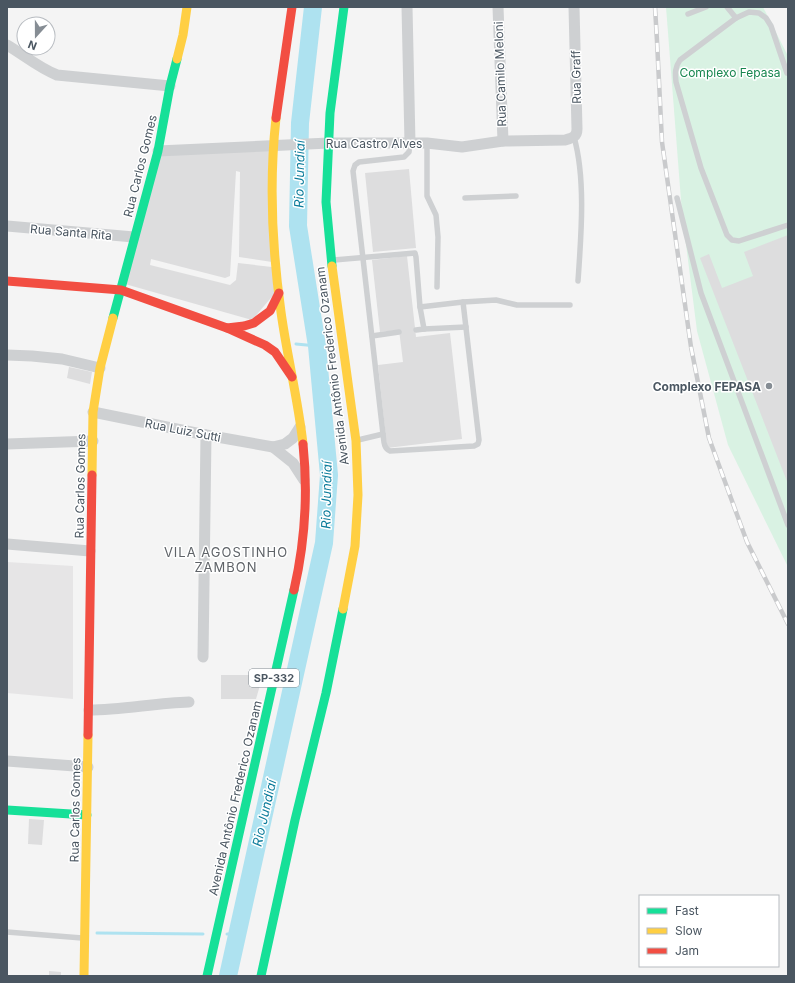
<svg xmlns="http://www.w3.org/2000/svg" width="795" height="983" font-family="Inter,sans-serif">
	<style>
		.education { fill: #e6e5e6 }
		.green { fill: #d9f2e3 }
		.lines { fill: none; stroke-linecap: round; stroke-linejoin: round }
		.stream { stroke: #aee2f0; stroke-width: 3 }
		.river { stroke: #aee2f0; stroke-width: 18 }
		.building { fill: #ddddde }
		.lane { stroke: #ced0d2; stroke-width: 5.5 }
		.street { stroke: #ced0d2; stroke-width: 11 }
		.fast { stroke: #16e098; stroke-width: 9 }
		.slow { stroke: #ffcf43; stroke-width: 9 }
		.jam { stroke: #f24e42; stroke-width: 9 }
		.rail-casing { stroke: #c9cacc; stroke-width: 4.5 }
		.rail { stroke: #fff; stroke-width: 3; stroke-dasharray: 9; stroke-linecap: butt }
		.poi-dot { fill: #868d94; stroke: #fff; stroke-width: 1.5 }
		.labels { text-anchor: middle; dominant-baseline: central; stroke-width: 3; stroke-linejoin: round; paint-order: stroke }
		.shield { fill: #fff; stroke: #808990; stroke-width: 1 }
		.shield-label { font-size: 11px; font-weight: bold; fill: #4a5661 }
		.park-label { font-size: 12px; fill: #17864f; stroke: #fff }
		.street-label { font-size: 12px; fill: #4a5661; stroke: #fff }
		.poi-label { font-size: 12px; font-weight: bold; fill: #4a5661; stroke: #fff; text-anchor: end }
		.water-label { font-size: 13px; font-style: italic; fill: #0c7c9b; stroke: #fff }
		.neighbourhood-label { font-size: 13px; letter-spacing: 1px; fill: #5f6368; stroke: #fff }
	</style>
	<rect width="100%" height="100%" fill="#f4f4f4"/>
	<path class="education" d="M 7,562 L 73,566 L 73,699 L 7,693 Z"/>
	<path class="green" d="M 666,7 L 763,7 L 788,56 L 788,567 L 728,445 L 697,331 L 682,213 Z"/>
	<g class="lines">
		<g class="stream">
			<path d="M 296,344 L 317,346"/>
			<path d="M 97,933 L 203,934"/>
			<path d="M 227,934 L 237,934"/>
		</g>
		<path class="river" d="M 228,976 L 324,543 L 329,475 L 317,346 L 298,226 L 300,123 L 313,7"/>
	</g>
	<g class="building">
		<path d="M 271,149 L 272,262 L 239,257 L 240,172 L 236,171 L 230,276 L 225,278 L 151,259 L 150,265 L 230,285 L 236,280 L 238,263 L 272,267 L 276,292 L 252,320 L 125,284 L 160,153 Z"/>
		<path d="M 409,169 L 416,248 L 373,252 L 365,173 Z"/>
		<path d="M 788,235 L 788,484 L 700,258 L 709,254 L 722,288 L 753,276 L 744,252 Z"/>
		<path d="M 407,256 L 416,337 L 450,333 L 462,439 L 387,448 L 378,365 L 403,362 L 399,330 L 380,332 L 372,260 Z"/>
		<path d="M 69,367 L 92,372 L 90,384 L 67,378 Z"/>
		<path d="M 221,675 L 263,675 L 256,699 L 221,699 Z"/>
		<path d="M 29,819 L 44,820 L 42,845 L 28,844 Z"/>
		<path d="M 49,971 L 61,972 L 61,976 L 49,976 Z"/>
	</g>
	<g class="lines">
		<g class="lane">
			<path d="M 727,7 L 736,18"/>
			<path d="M 688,14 L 706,7"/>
			<path d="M 787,73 L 771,26 L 766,18 L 759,13 L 749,12 L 736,18 L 680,60 C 675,67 675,73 676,82 L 701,168 L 727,235 L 732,240 L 739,241 L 788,225"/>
			<path d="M 574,137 C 586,179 581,237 578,281"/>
			<path d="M 410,143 L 409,152 L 404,157 L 359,162 L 355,165 L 353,171 L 383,434 C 384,440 383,448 390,451 L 474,446 L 478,444 L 479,440 L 463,302"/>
			<path d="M 427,143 L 427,196 L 436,215 L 438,237 L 437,287"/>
			<path d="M 465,198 L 516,196"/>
			<path d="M 677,198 L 701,293 L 788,525"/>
			<path d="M 334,260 L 415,253 L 416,257 L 420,307 L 463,302 L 496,300 L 517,305 L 570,305"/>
			<path d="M 424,329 L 466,327"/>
			<path d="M 416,330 L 424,329 L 420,307"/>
			<path d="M 372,336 L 399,332"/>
			<path d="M 358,440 L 383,434"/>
			<path d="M 7,932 L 82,938"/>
		</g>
		<g class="street">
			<path d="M 407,7 L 410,143"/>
			<path d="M 498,7 L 503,141"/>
			<path d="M 7,45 C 24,55 39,68 57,75 L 170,86"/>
			<path d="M 158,151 L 329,143 L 427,143 L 462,147 L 503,141 L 565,140 C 572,138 577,137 577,129 L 574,7"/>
			<path d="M 7,226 L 134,237"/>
			<path d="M 7,355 L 32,356 L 62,359 L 100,368"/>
			<path d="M 93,412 L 206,435 L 273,447 L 285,444 L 293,438 L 300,427"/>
			<path d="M 7,444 L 93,441"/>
			<path d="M 273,447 L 293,463 L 304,480"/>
			<path d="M 7,544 L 90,551"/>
			<path d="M 203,657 L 206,435"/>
			<path d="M 89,710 C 122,710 155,703 189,702"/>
			<path d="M 7,761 L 88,767"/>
		</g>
		<g class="fast">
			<path d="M 332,266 L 326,202 L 330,113 L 344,7"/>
			<path d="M 113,318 L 158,151 L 170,86 L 177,59"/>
			<path d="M 7,810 L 87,815"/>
			<path d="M 207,976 L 294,590"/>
			<path d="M 261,976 L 295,820 L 326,693 L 343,609"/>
		</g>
		<g class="slow">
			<path d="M 177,59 L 183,35 L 187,7"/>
			<path d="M 276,118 C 269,182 272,248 281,312 C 287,356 298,399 303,444"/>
			<path d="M 332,266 L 356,441 L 358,495 L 355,546 L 343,609"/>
			<path d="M 92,475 L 93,412 L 100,368 L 113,318"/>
			<path d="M 84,976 L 88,735"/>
		</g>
		<g class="jam">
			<path d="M 276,118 L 292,7"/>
			<path d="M 7,281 L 121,290 L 227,328 L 265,345 L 275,352 L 292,377"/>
			<path d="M 227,328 L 244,326 L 254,323 L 270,311 L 279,293"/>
			<path d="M 294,590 C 305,542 308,492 303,444"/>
			<path d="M 88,735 L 92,475"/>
		</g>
		<defs>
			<path id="rail" d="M 655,7 L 657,41 L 662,142 L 691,347 L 709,438 L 747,542 L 788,624"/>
		</defs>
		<use href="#rail" class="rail-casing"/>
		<use href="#rail" class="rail"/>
	</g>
	<circle class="poi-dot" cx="769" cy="386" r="4"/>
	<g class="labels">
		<rect class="shield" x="249" y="669" width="50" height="18" rx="3"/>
		<g class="shield-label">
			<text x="274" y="678">SP-332</text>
		</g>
		<g class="park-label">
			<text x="730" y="72">Complexo Fepasa</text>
		</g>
		<g class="street-label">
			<text transform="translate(500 74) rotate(-92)">Rua Camilo Meloni</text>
			<text transform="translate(576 77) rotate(-91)">Rua Graff</text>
			<text x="374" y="143">Rua Castro Alves</text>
			<text transform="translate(140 166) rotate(-76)">Rua Carlos Gomes</text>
			<text transform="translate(71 232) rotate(5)">Rua Santa Rita</text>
			<text transform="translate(332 366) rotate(-97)">Avenida Antônio Frederico Ozanam</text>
			<text transform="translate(183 430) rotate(11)">Rua Luiz Sutti</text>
			<text transform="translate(80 486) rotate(-89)">Rua Carlos Gomes</text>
			<text transform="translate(235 798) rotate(-77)">Avenida Antônio Frederico Ozanam</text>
			<text transform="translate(75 810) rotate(-89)">Rua Carlos Gomes</text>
		</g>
		<g class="poi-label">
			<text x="761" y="386">Complexo FEPASA</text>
		</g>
		<g class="water-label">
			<text transform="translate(299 174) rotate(-89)">Rio Jundiaí</text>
			<text transform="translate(326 495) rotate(-89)">Rio Jundiaí</text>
			<text transform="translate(264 813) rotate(-77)">Rio Jundiaí</text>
		</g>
		<g class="neighbourhood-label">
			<text x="226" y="552">VILA AGOSTINHO<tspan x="226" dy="15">ZAMBON</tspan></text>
		</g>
	</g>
	<rect width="795" height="983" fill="none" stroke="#4a5661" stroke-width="16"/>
	<rect x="639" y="895" width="140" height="72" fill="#ffffff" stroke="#b7bbc0"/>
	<rect x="647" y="908" width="20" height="6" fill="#16e098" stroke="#b7bbc0"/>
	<text x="675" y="915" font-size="12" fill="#4a5661">Fast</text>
	<rect x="647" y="928" width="20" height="6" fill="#ffcf43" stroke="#b7bbc0"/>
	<text x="675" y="935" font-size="12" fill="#4a5661">Slow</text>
	<rect x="647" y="948" width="20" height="6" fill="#f24e42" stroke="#b7bbc0"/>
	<text x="675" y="955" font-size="12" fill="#4a5661">Jam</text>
	<g transform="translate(36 36) rotate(201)"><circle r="19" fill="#ffffff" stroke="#b7bbc0"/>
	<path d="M0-3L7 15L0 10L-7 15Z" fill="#868d94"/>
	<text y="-6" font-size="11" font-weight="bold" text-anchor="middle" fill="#4a5661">N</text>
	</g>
</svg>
